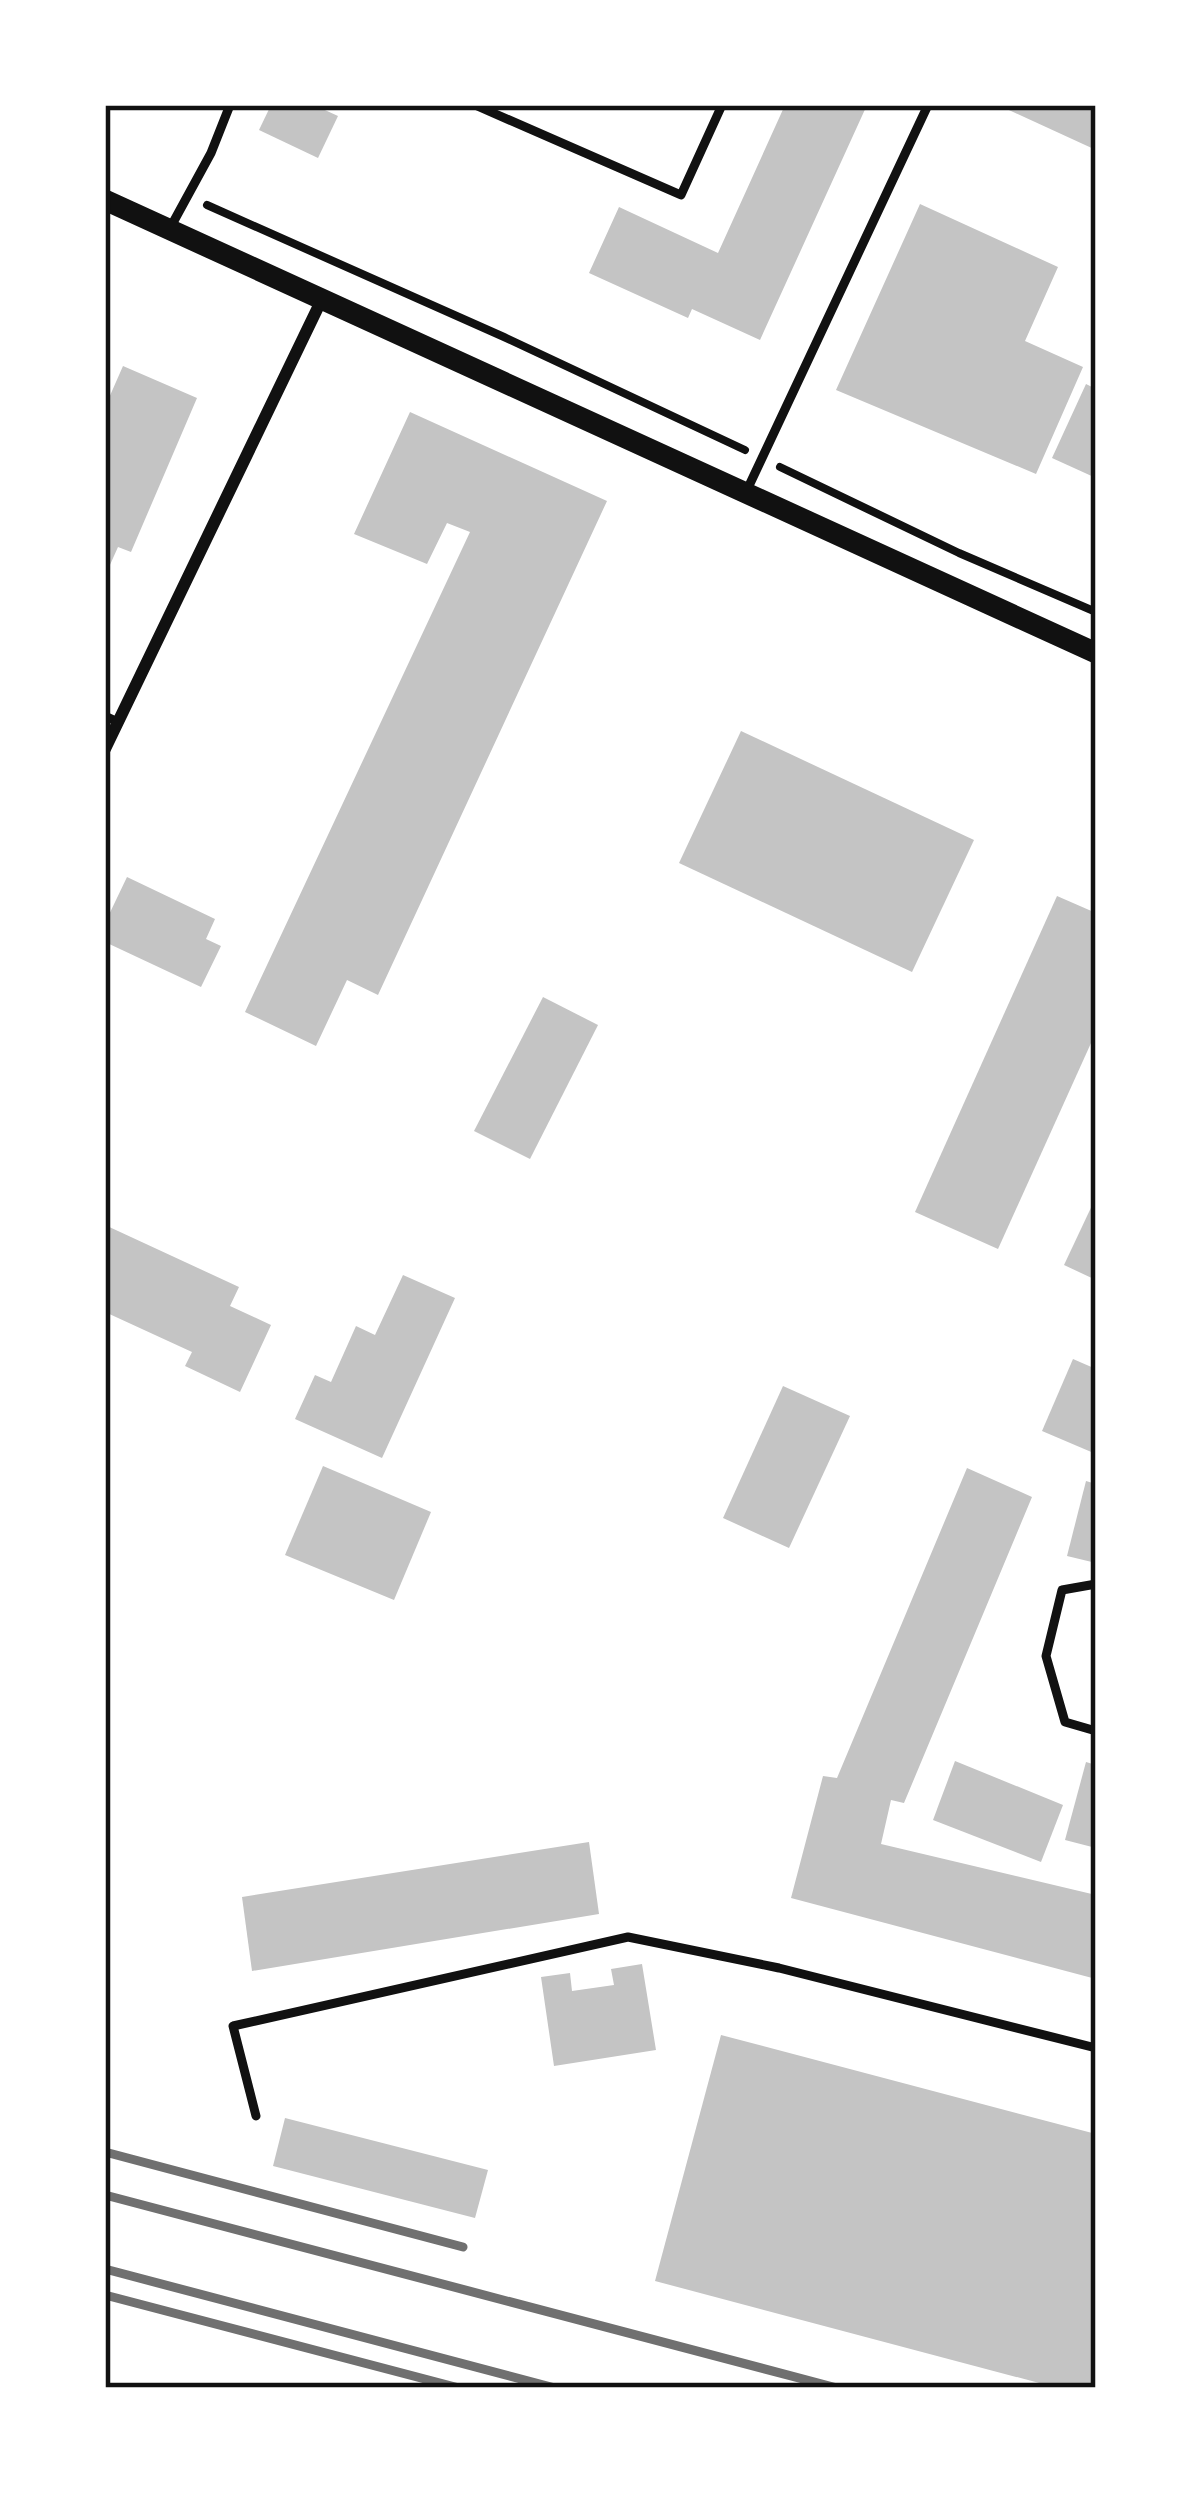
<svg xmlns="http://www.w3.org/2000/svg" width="1201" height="2493" font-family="'Asap Condensed',sans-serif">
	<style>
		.building { fill: #c4c4c4 }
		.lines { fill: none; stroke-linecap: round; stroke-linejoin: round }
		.path { stroke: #111; stroke-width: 8 }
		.service { stroke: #111; stroke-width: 9 }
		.minor { stroke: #111; stroke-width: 12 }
		.tertiary { stroke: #111; stroke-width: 21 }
		.rail { stroke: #707070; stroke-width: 9 }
		.neatline { fill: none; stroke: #111; stroke-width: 4.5 }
	</style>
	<rect width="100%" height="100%" fill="#fff"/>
	<g class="building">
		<path d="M 271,105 L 314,105 L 338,116 L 318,158 L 259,130 Z"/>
		<path d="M 785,105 L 867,105 L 760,340 L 692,309 L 688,318 L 589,273 L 619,207 L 718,253 Z"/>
		<path d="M 998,105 L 1096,105 L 1096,150 Z"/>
		<path d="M 920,204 L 1058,267 L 1025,341 L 1083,367 L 1036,474 L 836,390 Z"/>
		<path d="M 123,366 L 197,398 L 131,552 L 118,547 L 105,576 L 105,407 Z"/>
		<path d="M 1086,384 L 1096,389 L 1096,478 L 1052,458 Z"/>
		<path d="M 410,412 L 607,501 L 378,995 L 347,980 L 316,1046 L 245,1012 L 470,532 L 447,523 L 427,564 L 354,534 Z"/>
		<path d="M 741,731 L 974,840 L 912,972 L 679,863 Z"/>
		<path d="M 127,877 L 215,919 L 206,939 L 221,946 L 201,987 L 105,942 L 105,923 Z"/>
		<path d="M 1057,896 L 1096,913 L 1096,1032 L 998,1249 L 915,1212 Z"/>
		<path d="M 543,997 L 598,1025 L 530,1159 L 474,1131 Z"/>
		<path d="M 1096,1197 L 1096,1280 L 1064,1265 Z"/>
		<path d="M 105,1225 L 239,1287 L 230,1306 L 271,1325 L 240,1392 L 185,1366 L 192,1352 L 105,1312 Z"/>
		<path d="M 403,1275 L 455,1298 L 382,1458 L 295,1419 L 315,1375 L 331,1382 L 356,1326 L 375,1335 Z"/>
		<path d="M 1073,1359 L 1096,1369 L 1096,1454 L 1042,1431 Z"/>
		<path d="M 783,1386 L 850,1416 L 789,1548 L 723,1518 Z"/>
		<path d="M 323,1466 L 431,1512 L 394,1600 L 285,1555 Z"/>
		<path d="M 967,1468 L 1032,1497 L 904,1803 L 891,1800 L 881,1844 L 1096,1895 L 1096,1979 L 791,1898 L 823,1776 L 837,1778 Z"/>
		<path d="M 1086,1481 L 1096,1484 L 1096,1563 L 1067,1556 Z"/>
		<path d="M 955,1761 L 1063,1805 L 1041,1862 L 933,1820 Z"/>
		<path d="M 1086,1762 L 1096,1765 L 1096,1848 L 1065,1840 Z"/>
		<path d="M 589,1842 L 599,1914 L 252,1971 L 242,1897 Z"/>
		<path d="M 642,1964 L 656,2050 L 554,2066 L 541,1977 L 570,1973 L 572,1991 L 614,1985 L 611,1969 Z"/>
		<path d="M 721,2035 L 1096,2134 L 1096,2388 L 1058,2388 L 655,2281 Z"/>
		<path d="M 285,2118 L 488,2170 L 475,2218 L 273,2166 Z"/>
	</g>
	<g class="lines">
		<g class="path">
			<path d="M 207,205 L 504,337 L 745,450"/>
			<path d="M 780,467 L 959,553 L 1096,612"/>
		</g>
		<g class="service">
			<path d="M 475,105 L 681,195 L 722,105"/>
			<path d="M 169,230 L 211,153 L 230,105"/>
			<path d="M 747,490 L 928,105"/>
			<path d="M 105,716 L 118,722"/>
			<path d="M 1096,1584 L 1062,1590 L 1046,1656 L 1065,1722 L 1096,1731"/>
			<path d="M 256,2116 L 233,2026 L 628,1937 L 779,1968 L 1096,2048"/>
		</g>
		<path class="minor" d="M 105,749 L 322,299"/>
		<path class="tertiary" d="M 105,200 L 1096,653"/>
		<g class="rail">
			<path d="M 105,2152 L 463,2247"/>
			<path d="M 105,2195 L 837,2388"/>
			<path d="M 105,2269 L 555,2388"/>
			<path d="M 105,2295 L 459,2388"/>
		</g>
	</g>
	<rect width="1201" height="2493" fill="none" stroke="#ffffff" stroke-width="216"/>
	<rect x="108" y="108" width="985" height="2277" class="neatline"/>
</svg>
